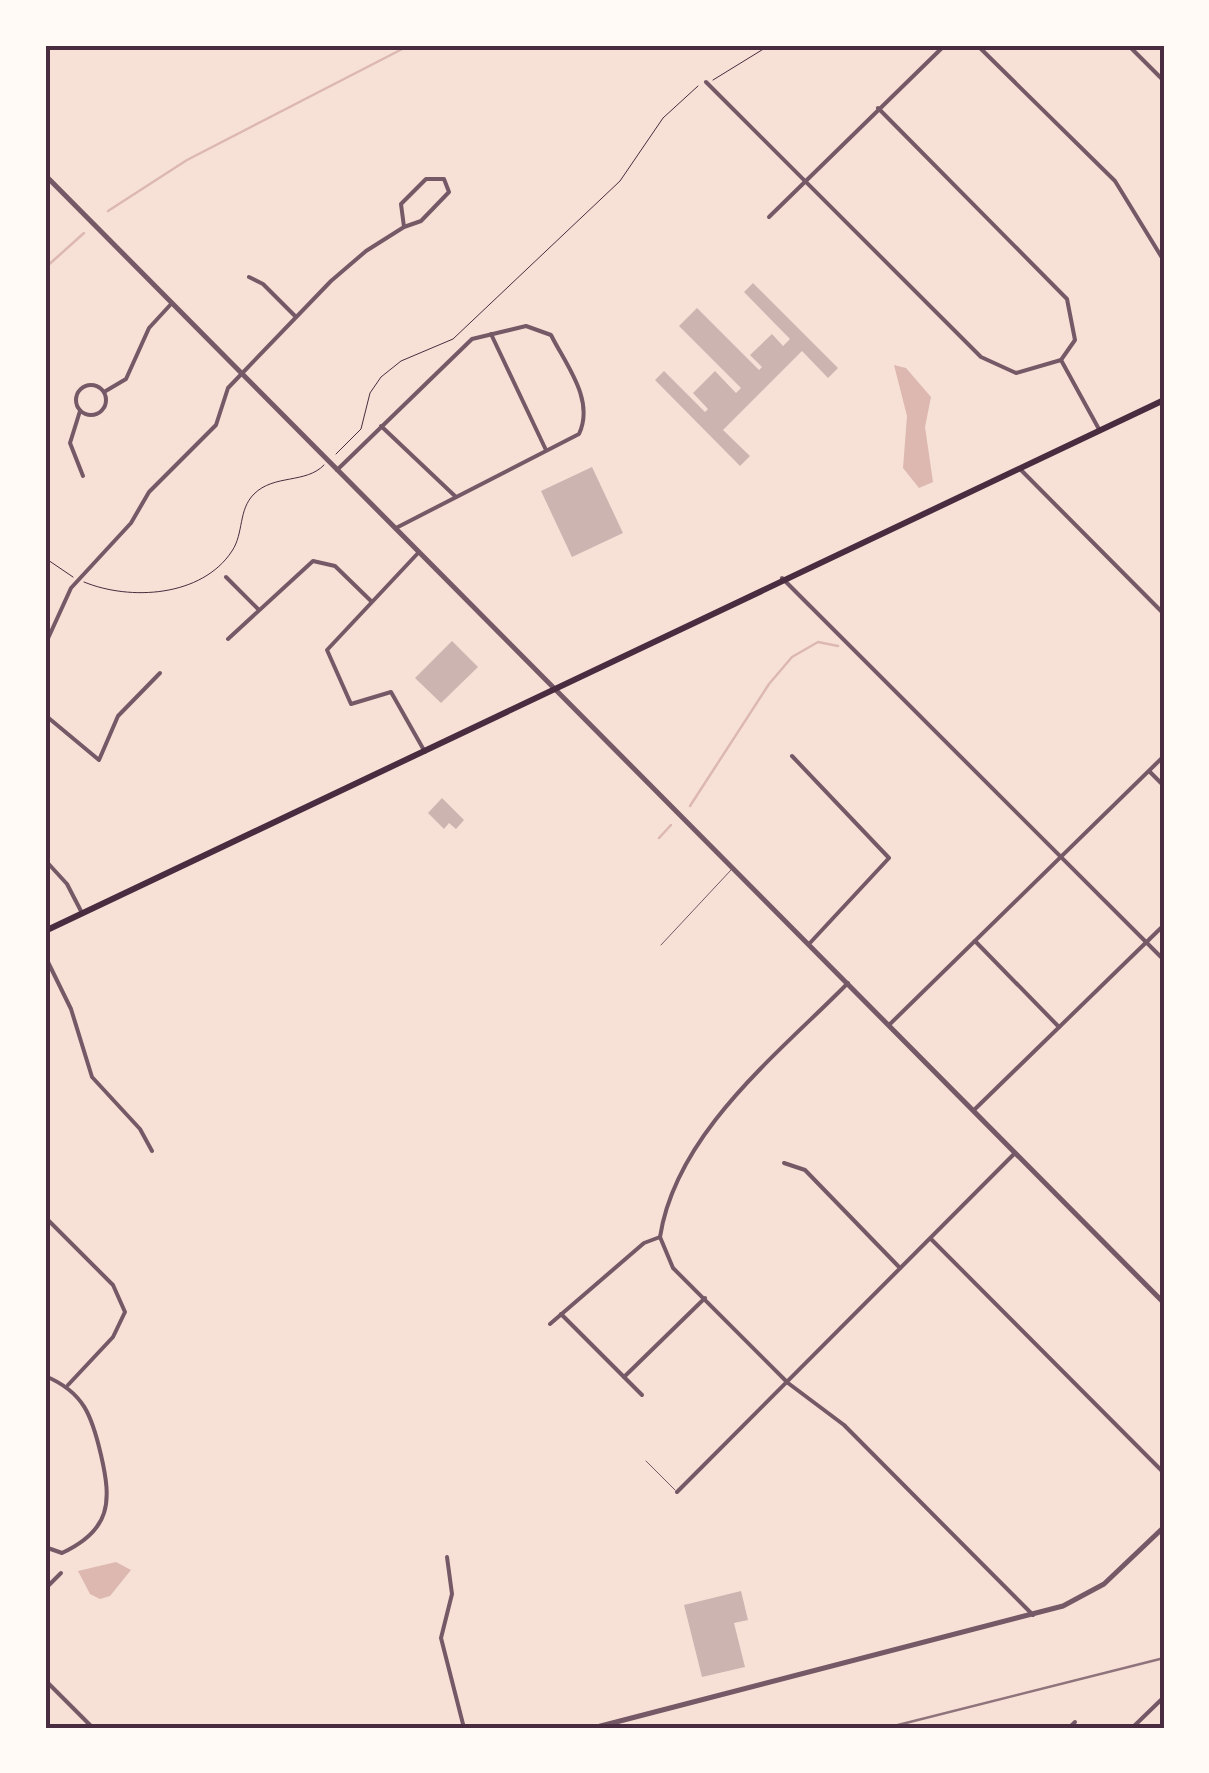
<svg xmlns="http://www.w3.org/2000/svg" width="1209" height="1773" font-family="'Golos Text',sans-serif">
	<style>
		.water { fill: #dcb8b0 }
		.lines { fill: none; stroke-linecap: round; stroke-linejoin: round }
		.stream { stroke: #dcb8b0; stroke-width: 2.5 }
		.building { fill: #ccb4b1 }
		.path { stroke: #4a2c40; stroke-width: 1 }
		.service { stroke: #755966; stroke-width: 1 }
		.minor { stroke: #755966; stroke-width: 4 }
		.tertiary { stroke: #755966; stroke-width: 5 }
		.primary { stroke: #4a2c40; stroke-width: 6 }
		.rail { stroke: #8f747c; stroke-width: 2.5 }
		.neatline { fill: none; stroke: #4a2c40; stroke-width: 4 }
	</style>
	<rect width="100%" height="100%" fill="#f7e1d7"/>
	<g class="water">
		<path d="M 894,365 L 906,368 L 931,397 L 925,427 L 933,482 L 919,488 L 903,468 L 907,416 Z"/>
		<path d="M 116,1562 L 131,1570 L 110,1596 L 100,1599 L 90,1594 L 78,1571 Z"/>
	</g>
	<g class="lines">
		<g class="stream">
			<path d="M 108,211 L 187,160 L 410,45"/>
			<path d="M 45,268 L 84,233"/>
			<path d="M 690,806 L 769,684 L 792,657 L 818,642 L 838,646"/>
			<path d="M 659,838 L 671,825"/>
		</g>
	</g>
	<g class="building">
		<path d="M 753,283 L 838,368 L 828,378 L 802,351 L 723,430 L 750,456 L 740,466 L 655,380 L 664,371 L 705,412 L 708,409 L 693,393 L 715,371 L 736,393 L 741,388 L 679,326 L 697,308 L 759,370 L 762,367 L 750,355 L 772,334 L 783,346 L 790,339 L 744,292 Z"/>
		<path d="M 592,467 L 623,533 L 572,557 L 541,491 Z"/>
		<path d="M 452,641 L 478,667 L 441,703 L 415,678 Z"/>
		<path d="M 442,798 L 464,820 L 456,829 L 449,823 L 444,829 L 428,813 Z"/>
		<path d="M 741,1591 L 748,1620 L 734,1623 L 745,1667 L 702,1677 L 684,1605 Z"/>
	</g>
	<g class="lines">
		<g class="path">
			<path d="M 713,80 L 770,45"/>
			<path d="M 336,454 L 361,429 L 370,393 L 381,377 L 401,361 L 453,339 L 620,181 L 663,118 L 698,86"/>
			<path d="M 45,558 L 73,577"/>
			<path d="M 84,582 C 130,601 202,597 232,551 C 244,533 238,510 254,494 C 274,474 306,484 324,465"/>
		</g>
		<g class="service">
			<path d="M 661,945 L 731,870"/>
			<path d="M 646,1461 L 675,1490"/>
		</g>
		<g class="minor">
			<path d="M 977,45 L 1115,181 L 1164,261"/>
			<path d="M 1128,45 L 1164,81"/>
			<path d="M 706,82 L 981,357 L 1016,373 L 1061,360"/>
			<path d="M 878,108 L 1067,299 L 1075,340 L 1061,360 L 1100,431"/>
			<path d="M 769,217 L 945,45"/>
			<path d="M 249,277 L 263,284 L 295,316"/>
			<path d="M 491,334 L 546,450"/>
			<circle cx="91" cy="400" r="15"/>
			<path d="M 104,392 L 126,379 L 149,328 L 172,303"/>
			<path d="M 80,411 L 70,443 L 83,476"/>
			<path d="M 381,426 L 456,497"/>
			<path d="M 1020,469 L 1164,614"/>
			<path d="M 337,470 L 472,339 L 526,326 L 551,335 C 566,365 595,400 579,434 L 396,528"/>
			<path d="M 419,552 L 327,650 L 351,704 L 391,692 L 425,752"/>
			<path d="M 226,577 L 258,609"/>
			<path d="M 782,578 L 1164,960"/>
			<path d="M 228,639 L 313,561 L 335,566 L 371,601"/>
			<path d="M 45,645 L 71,588 L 131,523 L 149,492 L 216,425 L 228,388 L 331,281 L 366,251 L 404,227 L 421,221 L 449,192 L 444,179 L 426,179 L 401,204 L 404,227"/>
			<path d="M 45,715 L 99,760 L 118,716 L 160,673"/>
			<path d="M 792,756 L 889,858 L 809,944"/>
			<path d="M 1150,772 L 1164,786"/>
			<path d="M 45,860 L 67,884 L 82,913"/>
			<path d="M 975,941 L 1059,1027"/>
			<path d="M 45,956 L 71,1009 L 92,1077 L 140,1129 L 152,1151"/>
			<path d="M 889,1025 L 1164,756"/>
			<path d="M 974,1110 L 1164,925"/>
			<path d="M 784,1163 L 805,1170 L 900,1268"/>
			<path d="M 45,1217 L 113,1285 L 125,1312 L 113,1337 L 68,1385"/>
			<path d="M 660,1237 L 673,1268 L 788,1383 L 844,1425 L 1033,1615"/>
			<path d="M 931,1239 L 1164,1473"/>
			<path d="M 561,1314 L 642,1395"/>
			<path d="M 550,1324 L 644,1243 L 660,1237 C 676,1133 778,1054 848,983"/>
			<path d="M 45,1376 C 84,1392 92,1416 101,1455 C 112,1502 111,1530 62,1553 L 45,1547"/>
			<path d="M 624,1377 L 705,1298"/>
			<path d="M 677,1492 L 1015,1153"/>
			<path d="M 447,1557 L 452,1594 L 441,1638 L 464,1728"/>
			<path d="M 45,1589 L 61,1573"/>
			<path d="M 45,1680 L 93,1728"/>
			<path d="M 1069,1728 L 1075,1722"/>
			<path d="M 1132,1728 L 1164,1697"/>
		</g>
		<g class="tertiary">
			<path d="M 45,175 L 1164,1303"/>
			<path d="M 593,1728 L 1063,1606 L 1104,1584 L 1164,1527"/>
		</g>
		<path class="primary" d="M 45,931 L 1164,400"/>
		<path class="rail" d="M 886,1728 L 1164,1658"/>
	</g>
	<rect width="1209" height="1773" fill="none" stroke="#fffaf5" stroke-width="95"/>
	<rect x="48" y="48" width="1114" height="1678" class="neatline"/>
</svg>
